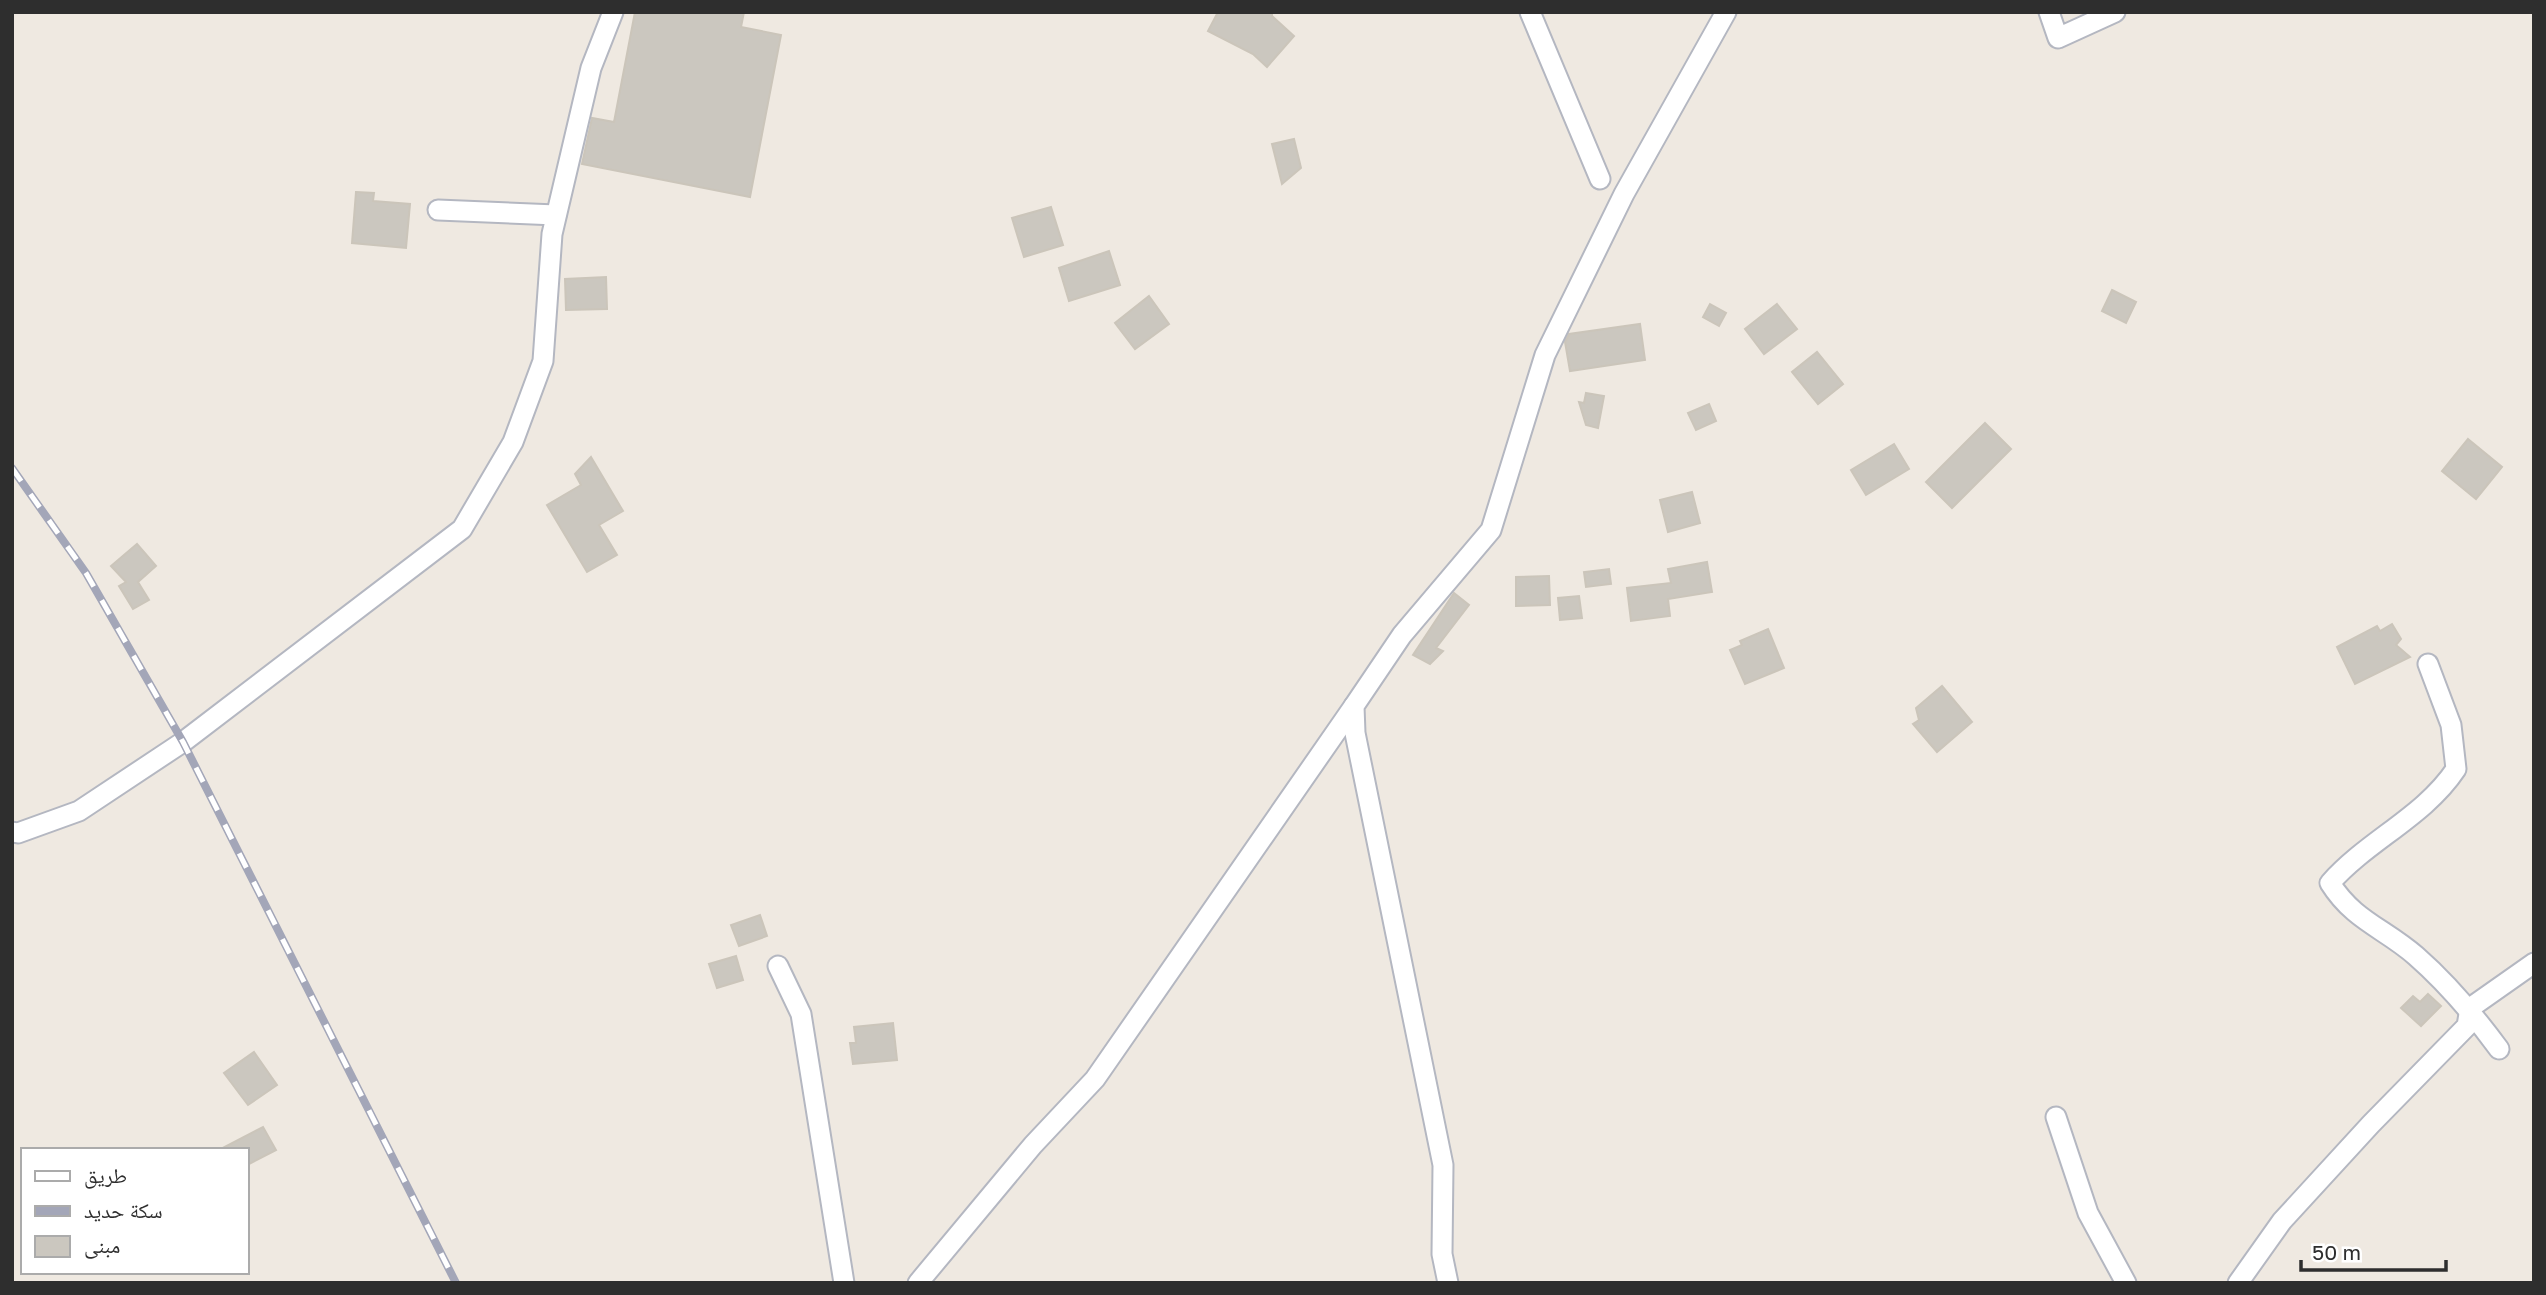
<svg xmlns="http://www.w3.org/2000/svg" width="2546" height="1295" font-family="'Golos Text','Noto Naskh Arabic',sans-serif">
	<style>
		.building { fill: #cbc7bf; stroke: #cbc5ba; stroke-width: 2 }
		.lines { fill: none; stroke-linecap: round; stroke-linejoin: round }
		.street-casing { stroke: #b4b7c1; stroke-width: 23 }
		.street { stroke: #fff; stroke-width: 19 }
		.rail-casing { stroke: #a3a6b8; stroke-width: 8 }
		.rail { stroke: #fff; stroke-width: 5; stroke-dasharray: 16; stroke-linecap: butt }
	</style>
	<rect width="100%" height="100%" fill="#efe9e1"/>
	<g class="building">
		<path d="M 635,12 L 744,12 L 741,27 L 781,35 L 750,197 L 582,164 L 592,118 L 614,122 Z"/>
		<path d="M 1218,12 L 1272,12 L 1272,16 L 1294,36 L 1267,67 L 1253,54 L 1208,31 Z"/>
		<path d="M 1294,139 L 1301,168 L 1282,184 L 1272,144 Z"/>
		<path d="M 356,192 L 374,193 L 373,201 L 410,204 L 406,248 L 352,243 Z"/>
		<path d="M 1051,207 L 1063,245 L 1024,257 L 1012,218 Z"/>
		<path d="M 1109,251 L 1120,285 L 1069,301 L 1059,268 Z"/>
		<path d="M 606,277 L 607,309 L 566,310 L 565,279 Z"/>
		<path d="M 2112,290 L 2136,302 L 2126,323 L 2102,311 Z"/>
		<path d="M 1149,296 L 1169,324 L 1135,349 L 1115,323 Z"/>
		<path d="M 1710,304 L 1726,313 L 1719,326 L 1703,317 Z"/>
		<path d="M 1777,304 L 1797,329 L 1764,354 L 1745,329 Z"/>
		<path d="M 1640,324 L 1645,360 L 1570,371 L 1565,342 L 1569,334 Z"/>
		<path d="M 1817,352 L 1843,384 L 1818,404 L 1792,372 Z"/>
		<path d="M 1586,393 L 1604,396 L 1598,428 L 1586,425 L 1579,402 L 1584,403 Z"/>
		<path d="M 1709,404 L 1716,421 L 1696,430 L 1688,413 Z"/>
		<path d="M 1985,423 L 2011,449 L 1952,508 L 1926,482 Z"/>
		<path d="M 2468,439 L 2502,467 L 2476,499 L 2442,471 Z"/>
		<path d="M 1894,444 L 1909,469 L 1866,495 L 1851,470 Z"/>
		<path d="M 591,457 L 623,511 L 599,525 L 617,555 L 587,572 L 547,505 L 581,485 L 575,474 Z"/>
		<path d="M 1692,492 L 1700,523 L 1668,532 L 1660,500 Z"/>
		<path d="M 137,544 L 156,566 L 138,582 L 149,600 L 133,609 L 119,586 L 126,582 L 111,566 Z"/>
		<path d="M 1707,562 L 1712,592 L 1668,599 L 1670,616 L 1631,621 L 1627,588 L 1671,583 L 1668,569 Z"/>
		<path d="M 1609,569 L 1611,584 L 1586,587 L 1584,572 Z"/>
		<path d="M 1549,576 L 1550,605 L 1516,606 L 1516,577 Z"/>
		<path d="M 1454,593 L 1469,605 L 1436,648 L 1443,651 L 1430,664 L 1413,655 Z"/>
		<path d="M 1579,596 L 1582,618 L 1560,620 L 1558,598 Z"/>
		<path d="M 2392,624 L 2401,639 L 2396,645 L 2410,657 L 2355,684 L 2337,647 L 2377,626 L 2380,631 Z"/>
		<path d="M 1768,629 L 1784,668 L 1745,684 L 1730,650 L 1742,645 L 1740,641 Z"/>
		<path d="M 1942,686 L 1972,722 L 1937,752 L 1913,724 L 1919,720 L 1916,708 Z"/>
		<path d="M 760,915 L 767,936 L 739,946 L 731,925 Z"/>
		<path d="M 736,956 L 743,980 L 717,988 L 709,964 Z"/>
		<path d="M 2428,994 L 2441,1006 L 2421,1026 L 2401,1008 L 2413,996 L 2420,1002 Z"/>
		<path d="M 893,1023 L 897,1060 L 853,1064 L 850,1043 L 856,1043 L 854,1027 Z"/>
		<path d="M 254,1052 L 277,1085 L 248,1105 L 224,1073 Z"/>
		<path d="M 263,1127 L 276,1150 L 247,1165 L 247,1150 L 219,1150 Z"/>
	</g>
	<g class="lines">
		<defs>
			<g id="street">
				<path d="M 1530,12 L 1600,179"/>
				<path d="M 2049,12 L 2058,38 L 2115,12"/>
				<path d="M 438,210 L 556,215"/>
				<path d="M 2428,664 L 2451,725 L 2456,769 C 2424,817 2368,840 2330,883 C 2354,921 2384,928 2416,956 C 2448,984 2474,1015 2499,1049"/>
				<path d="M 12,832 L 18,833 L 79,811 L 183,742 L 462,529 L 513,442 L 543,361 L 552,234 L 591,68 L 613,12"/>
				<path d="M 778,966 L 801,1014 L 844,1283"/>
				<path d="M 2056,1117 L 2088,1213 L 2126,1283"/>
				<path d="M 918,1283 L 1033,1145 L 1095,1079 L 1354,706"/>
				<path d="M 1448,1283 L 1442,1254 L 1443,1165 L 1355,733 L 1354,706 L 1402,635 L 1491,530 L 1545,355 L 1624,194 L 1726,12"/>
				<path d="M 2238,1283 L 2282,1221 L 2371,1124 L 2467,1026 L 2470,1008 L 2534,963"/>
			</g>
		</defs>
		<use href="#street" class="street-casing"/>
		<use href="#street" class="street"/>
		<defs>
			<path id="rail" d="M 12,468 L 86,573 L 183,742 L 456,1283"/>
		</defs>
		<use href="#rail" class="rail-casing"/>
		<use href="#rail" class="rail"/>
	</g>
	<rect width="2546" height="1295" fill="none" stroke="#2e2e2e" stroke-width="28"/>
	<rect x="21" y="1148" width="228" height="126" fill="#ffffff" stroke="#ababab" stroke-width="2"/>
	<rect x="35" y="1171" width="35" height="10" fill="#ffffff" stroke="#ababab" stroke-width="2"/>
	<text x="84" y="1183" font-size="21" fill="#2e2e2e">طريق</text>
	<rect x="35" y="1206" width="35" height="10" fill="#a3a6b8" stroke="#ababab" stroke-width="2"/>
	<text x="84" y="1218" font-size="21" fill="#2e2e2e">سكة حديد</text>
	<rect x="35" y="1236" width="35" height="21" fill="#cbc7bf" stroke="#ababab" stroke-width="2"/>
	<text x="84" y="1253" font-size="21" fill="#2e2e2e">مبنى</text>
	<path d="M2301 1260v10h145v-10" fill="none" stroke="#2e2e2e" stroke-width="3.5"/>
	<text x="2312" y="1260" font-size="21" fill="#2e2e2e" stroke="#ffffff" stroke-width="5" paint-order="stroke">50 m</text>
</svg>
